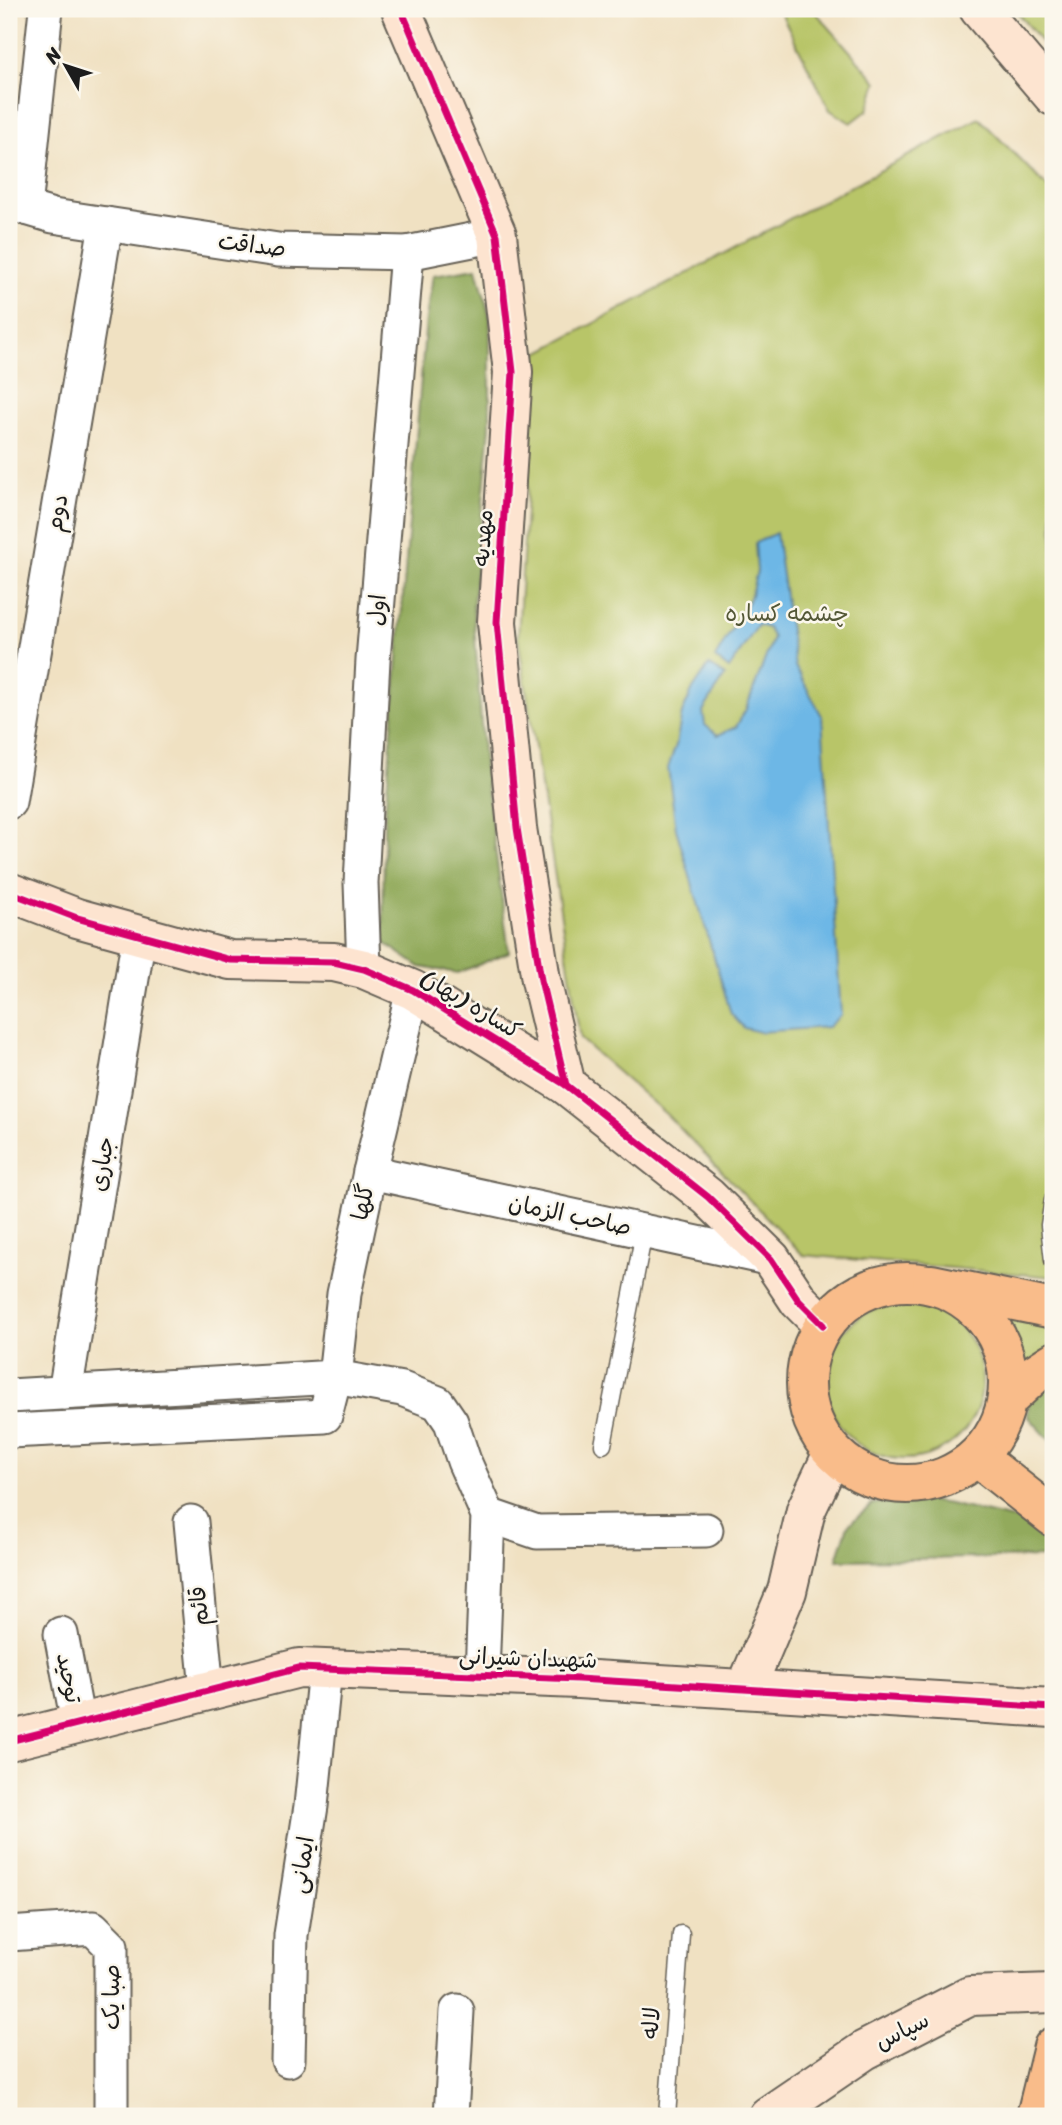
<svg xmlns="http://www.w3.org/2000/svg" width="1062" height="2125" font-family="Sriracha,'Playpen Sans Arabic',sans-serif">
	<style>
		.green { fill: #b8c567; stroke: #6a7042; stroke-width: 2 }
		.forest { fill: #92aa5c; stroke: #57633c; stroke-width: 2 }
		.water { fill: #6db7e6; stroke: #446a81; stroke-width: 2 }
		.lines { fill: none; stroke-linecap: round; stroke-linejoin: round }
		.lane-casing { stroke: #666156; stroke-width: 19 }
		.street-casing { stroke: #666156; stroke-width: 37 }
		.secondary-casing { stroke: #666156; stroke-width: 42 }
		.primary-casing { stroke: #666156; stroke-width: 42 }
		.highway-casing { stroke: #666156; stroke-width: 42 }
		.lane { stroke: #fff; stroke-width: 16 }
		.street { stroke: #fff; stroke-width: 33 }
		.secondary { stroke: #fde4d0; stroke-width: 38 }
		.primary { stroke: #f9bc8a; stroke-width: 38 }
		.highway { stroke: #f9bc8a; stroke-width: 38 }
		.cycleway-casing { stroke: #fbf7ec; stroke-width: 11 }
		.cycleway { stroke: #d6006c; stroke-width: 7 }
		.labels { text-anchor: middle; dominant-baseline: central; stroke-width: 5; stroke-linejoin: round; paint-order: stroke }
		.street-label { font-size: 23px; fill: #1c1c1c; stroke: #fbf7ec }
		.park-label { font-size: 23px; fill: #535736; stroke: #fbf7ec }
	</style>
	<rect width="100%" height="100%" fill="#fbf7ec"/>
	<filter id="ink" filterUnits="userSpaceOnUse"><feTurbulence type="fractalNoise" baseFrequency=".0143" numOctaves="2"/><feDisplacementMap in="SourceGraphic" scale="14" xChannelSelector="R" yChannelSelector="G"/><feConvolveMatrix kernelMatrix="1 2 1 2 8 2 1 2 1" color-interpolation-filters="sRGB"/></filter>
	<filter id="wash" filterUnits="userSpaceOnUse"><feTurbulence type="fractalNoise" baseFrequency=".00686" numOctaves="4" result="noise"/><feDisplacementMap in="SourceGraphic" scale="28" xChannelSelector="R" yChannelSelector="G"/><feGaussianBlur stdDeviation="1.57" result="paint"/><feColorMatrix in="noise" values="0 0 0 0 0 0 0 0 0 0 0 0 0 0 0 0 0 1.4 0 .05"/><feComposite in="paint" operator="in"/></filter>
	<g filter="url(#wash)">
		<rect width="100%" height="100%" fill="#f0e1c2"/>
		<g class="green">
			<path d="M 779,9 L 813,9 L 877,82 L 868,110 L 851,123 L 830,110 Z"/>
			<path d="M 1014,9 L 1044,9 L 1053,20 L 1053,56 Z"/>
			<path d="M 979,118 L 1053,193 L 1053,1277 L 803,1255 L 667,1115 L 580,1039 L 518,637 L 536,354 Z"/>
			<path d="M 980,1301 L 1053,1321 L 1053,1346 L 1019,1373 C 1014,1344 997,1324 980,1301 Z"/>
			<circle cx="904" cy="1381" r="78"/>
		</g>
		<g class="forest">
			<path d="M 477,268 L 490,318 L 490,427 L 473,606 L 484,765 L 509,952 L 458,973 L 420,967 L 383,942 L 384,826 L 426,318 L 433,275 Z"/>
			<path d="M 1053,1374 L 1053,1444 L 1028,1416 L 1029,1397 Z"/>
			<path d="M 907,1498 L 950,1504 L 1013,1519 L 1053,1538 L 1053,1557 L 837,1560 L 848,1525 L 873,1504 Z"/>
		</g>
		<path class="water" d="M 776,533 L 795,666 L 822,716 L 841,1015 L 828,1027 L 760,1032 L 744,1028 L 731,1014 L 676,829 L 668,768 L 676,745 L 682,713 L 693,689 L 709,665 L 725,676 L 703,711 L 705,725 L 718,735 L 736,727 L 746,709 L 773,638 L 768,628 L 758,625 L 729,669 L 715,658 L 750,598 L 757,571 L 755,543 Z"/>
	</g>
	<g filter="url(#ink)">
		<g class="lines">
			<defs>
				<g id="lane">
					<path d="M 1053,1199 L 1049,1225 L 1053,1261"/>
					<path d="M 603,1445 L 644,1232"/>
					<path d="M 667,2116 L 681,1934"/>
				</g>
				<g id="street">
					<path d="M 9,203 L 53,216 L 278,250 L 407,253 L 497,235"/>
					<path d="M 25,208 L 46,9"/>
					<path d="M 9,802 L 106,224"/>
					<path d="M 364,969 L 361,883 L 373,660 L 407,253"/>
					<path d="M 370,1172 L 771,1259"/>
					<path d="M 65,1393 L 139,935"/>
					<path d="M 9,1396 L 335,1377 L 402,1389 L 438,1403 L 451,1422 L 464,1461 L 488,1515 L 482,1675"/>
					<path d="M 9,1431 L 325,1416 L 335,1377 L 344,1294 L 370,1172 L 413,990"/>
					<path d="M 488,1515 L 537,1532 L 706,1530"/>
					<path d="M 191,1522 L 207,1690"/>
					<path d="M 61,1634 L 78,1723"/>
					<path d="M 9,1934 L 93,1928 L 111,1946 L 111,2116"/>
					<path d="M 288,2060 L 291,1935 L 311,1806 L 325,1669"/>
					<path d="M 451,2116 L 457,2011"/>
				</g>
				<g id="secondary">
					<path d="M 401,9 L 497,235 L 513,372 L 497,622 L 517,828 L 541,980 L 566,1085"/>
					<path d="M 979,9 L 1053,96"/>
					<path d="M 9,892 L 77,918 L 230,960 L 334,962 L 364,969 L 413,990 L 566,1085 L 708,1197 L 771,1259 L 799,1301 L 823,1325"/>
					<path d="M 746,1688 L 787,1591 L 806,1510 L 833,1453"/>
					<path d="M 9,1741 L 299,1668 L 578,1679 L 1053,1708"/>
					<path d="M 768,2116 L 865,2050 L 970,1996 L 1053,1993"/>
				</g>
				<g id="primary">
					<circle cx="907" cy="1383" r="101"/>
					<path d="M 977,1457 L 1053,1517"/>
					<path d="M 1036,2116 L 1053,2047"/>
				</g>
				<g id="highway">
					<path d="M 932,1284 L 1053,1309"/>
					<path d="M 1008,1399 L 1036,1373 L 1053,1362"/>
				</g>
			</defs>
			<use href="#lane" class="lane-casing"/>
			<use href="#street" class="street-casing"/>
			<use href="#secondary" class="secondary-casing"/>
			<use href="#primary" class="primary-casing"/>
			<use href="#highway" class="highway-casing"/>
			<use href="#lane" class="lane"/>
			<use href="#street" class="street"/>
			<use href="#secondary" class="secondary"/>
			<use href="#primary" class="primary"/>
			<use href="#highway" class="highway"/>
			<defs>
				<g id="cycleway">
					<path d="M 401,9 L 497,235 L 513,372 L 497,622 L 517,828 L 541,980 L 566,1085"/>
					<path d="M 9,892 L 77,918 L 230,960 L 334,962 L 364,969 L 413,990 L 566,1085 L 708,1197 L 771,1259 L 799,1301 L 823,1325"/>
					<path d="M 9,1741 L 299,1668 L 578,1679 L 1053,1708"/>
				</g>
			</defs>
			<use href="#cycleway" class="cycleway-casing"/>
			<use href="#cycleway" class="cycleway"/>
		</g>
	</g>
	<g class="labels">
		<g class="street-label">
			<text transform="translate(252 245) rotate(7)">صداقت</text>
			<text transform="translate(57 513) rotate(-80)">دوم</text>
			<text transform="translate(483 538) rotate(-86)">مهدیه</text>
			<text transform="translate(377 610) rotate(-85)">اول</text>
			<text transform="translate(471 1004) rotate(31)">کساره (بهار)</text>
			<text transform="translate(102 1164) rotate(-81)">جباری</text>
			<text transform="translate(363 1202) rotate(-78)">گلها</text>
			<text transform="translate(570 1215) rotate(12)">صاحب الزمان</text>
			<text transform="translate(199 1606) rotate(-95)">قائم</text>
			<text transform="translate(528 1658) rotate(2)">شهیدان شیرانی</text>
			<text transform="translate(69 1678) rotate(79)">توحید</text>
			<text transform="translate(302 1865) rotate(-81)">ایمانی</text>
			<text transform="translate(111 1997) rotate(-90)">صبا یک</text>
			<text transform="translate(651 2023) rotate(-86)">لاله</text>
			<text transform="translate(902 2031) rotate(-27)">سپاس</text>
		</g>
		<g class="park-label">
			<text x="787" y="613">چشمه کساره</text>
		</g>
	</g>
	<rect width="1062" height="2125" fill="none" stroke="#fbf7ec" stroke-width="35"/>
	<g transform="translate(66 66) rotate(309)" stroke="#fbf7ec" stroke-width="5" paint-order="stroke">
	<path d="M0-5L12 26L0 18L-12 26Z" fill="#1c1c1c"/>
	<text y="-10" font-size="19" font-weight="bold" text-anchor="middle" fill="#1c1c1c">N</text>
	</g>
</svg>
